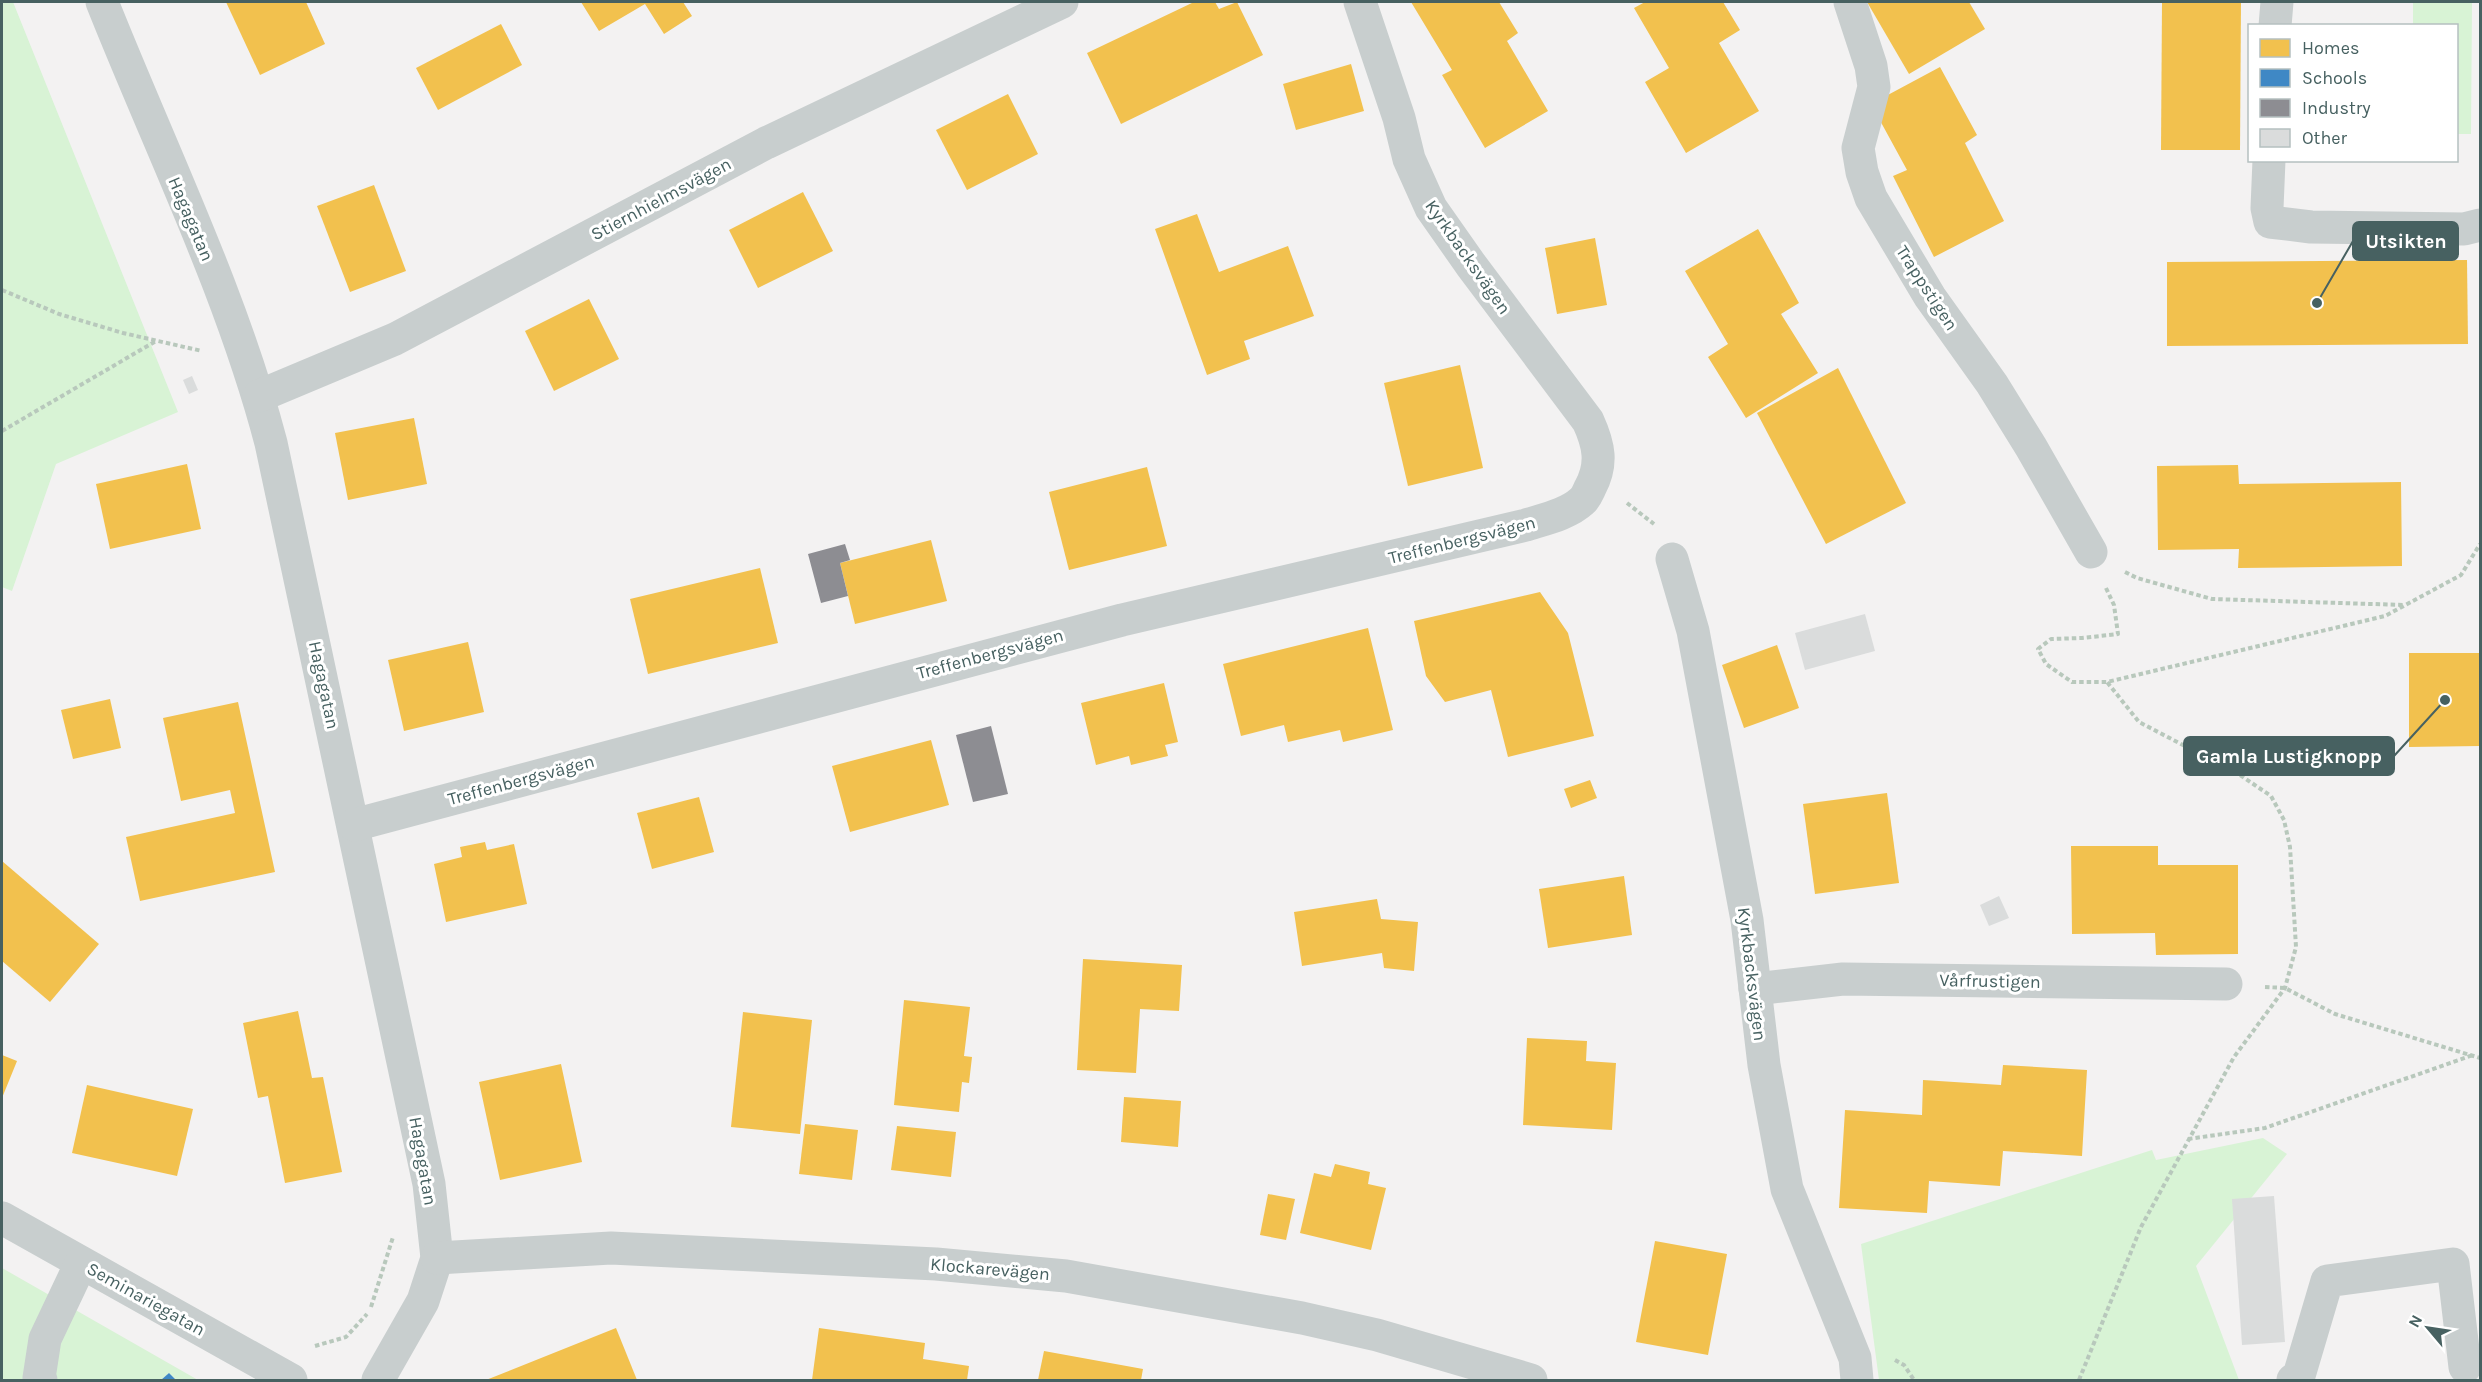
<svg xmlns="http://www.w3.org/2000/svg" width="2482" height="1382" font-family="Karla,sans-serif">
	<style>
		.green { fill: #d8f3d5 }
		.homes { fill: #f2c14e }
		.schools { fill: #3f88c5 }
		.industry { fill: #8d8d92 }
		.building { fill: #dadcdc }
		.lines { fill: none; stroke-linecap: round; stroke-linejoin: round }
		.path { stroke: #b8c8bc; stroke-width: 4; stroke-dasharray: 4.5 3; stroke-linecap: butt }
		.minor { stroke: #c8cece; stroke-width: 33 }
		.labels { text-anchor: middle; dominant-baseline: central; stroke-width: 6; stroke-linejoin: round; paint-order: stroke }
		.street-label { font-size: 18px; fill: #476161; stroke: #fff }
		.leader { fill: none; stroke: #476161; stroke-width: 2 }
		.callout-dot { fill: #476161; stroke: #fff; stroke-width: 2 }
		.callout { fill: #476161; stroke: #476161; stroke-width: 2 }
		.callout-label { font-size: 20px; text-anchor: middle; font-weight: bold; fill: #fff }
	</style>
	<rect width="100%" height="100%" fill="#f3f2f2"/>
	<g class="green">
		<path d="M 2,2 L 13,2 L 178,412 L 56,464 L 12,591 L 2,587 Z"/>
		<path d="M 2413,2 L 2472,2 L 2471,134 L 2457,134 L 2456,26 L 2413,25 Z"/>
		<path d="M 2263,1138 L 2287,1154 L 2196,1266 L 2239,1380 L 1879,1380 L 1861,1244 L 2152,1150 L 2156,1160 Z"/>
		<path d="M 2,1268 L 198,1380 L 176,1380 L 169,1373 L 161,1380 L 2,1380 Z"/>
	</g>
	<g class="homes">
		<path d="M 226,2 L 306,2 L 325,44 L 260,75 Z"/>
		<path d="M 581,2 L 683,2 L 692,16 L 664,34 L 645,4 L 599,31 Z"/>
		<path d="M 1194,2 L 1215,2 L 1219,9 L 1237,2 L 1263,55 L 1121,124 L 1087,53 Z"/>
		<path d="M 1411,2 L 1499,2 L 1518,33 L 1507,41 L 1548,111 L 1485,148 L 1442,75 L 1452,70 Z"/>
		<path d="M 1645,2 L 1723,2 L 1740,30 L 1719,43 L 1759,111 L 1686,153 L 1645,82 L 1669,68 L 1634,8 Z"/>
		<path d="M 1867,2 L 1969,2 L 1985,29 L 1909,74 Z"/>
		<path d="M 2162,2 L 2241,2 L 2240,150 L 2161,150 Z"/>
		<path d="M 501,24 L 522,65 L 438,110 L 416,68 Z"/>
		<path d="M 1351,64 L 1364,111 L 1296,130 L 1283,84 Z"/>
		<path d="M 1940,67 L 1977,135 L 1965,143 L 2004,221 L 1934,257 L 1893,176 L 1907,170 L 1871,104 Z"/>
		<path d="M 1008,94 L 1038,154 L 967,190 L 936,130 Z"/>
		<path d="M 374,185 L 406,271 L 350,292 L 317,206 Z"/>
		<path d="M 803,192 L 833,251 L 758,288 L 729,230 Z"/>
		<path d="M 1197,214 L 1219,272 L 1288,246 L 1314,316 L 1244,341 L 1250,359 L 1207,375 L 1155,229 Z"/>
		<path d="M 1758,229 L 1799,303 L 1781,314 L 1818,373 L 1746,418 L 1708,357 L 1728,344 L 1685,271 Z"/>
		<path d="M 1595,238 L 1607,305 L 1557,314 L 1545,248 Z"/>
		<path d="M 2467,260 L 2468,344 L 2167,346 L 2167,262 Z"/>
		<path d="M 589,299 L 619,359 L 554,391 L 525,331 Z"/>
		<path d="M 1460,365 L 1483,468 L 1408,486 L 1384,383 Z"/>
		<path d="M 1838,368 L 1906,503 L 1826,544 L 1757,413 Z"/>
		<path d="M 414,418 L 427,484 L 348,500 L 335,433 Z"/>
		<path d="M 187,464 L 201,529 L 110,549 L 96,484 Z"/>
		<path d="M 2238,465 L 2239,484 L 2401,482 L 2402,566 L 2238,568 L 2239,549 L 2158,550 L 2157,466 Z"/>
		<path d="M 1147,467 L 1167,546 L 1069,570 L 1049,492 Z"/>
		<path d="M 931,540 L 947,601 L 855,624 L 840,563 Z"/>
		<path d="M 760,568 L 778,643 L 648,674 L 630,599 Z"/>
		<path d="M 1540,592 L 1568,633 L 1594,736 L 1508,757 L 1491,690 L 1445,702 L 1426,676 L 1414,621 Z"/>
		<path d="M 1368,628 L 1393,730 L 1343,742 L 1340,730 L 1288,742 L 1284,725 L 1241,736 L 1223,664 Z"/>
		<path d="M 468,642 L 484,712 L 404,731 L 388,660 Z"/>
		<path d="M 1777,645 L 1799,708 L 1744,728 L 1722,665 Z"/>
		<path d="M 2409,653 L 2480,653 L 2480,746 L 2409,747 Z"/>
		<path d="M 1164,683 L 1178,742 L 1165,745 L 1168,756 L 1131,765 L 1129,756 L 1096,765 L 1081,703 Z"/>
		<path d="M 110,699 L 121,748 L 73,759 L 61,710 Z"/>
		<path d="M 238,702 L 275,872 L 140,901 L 126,837 L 235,813 L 230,790 L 181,801 L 163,718 Z"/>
		<path d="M 931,740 L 949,805 L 850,832 L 832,766 Z"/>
		<path d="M 1590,780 L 1597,798 L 1571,808 L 1564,789 Z"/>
		<path d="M 1887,793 L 1899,883 L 1815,894 L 1803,804 Z"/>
		<path d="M 699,797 L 714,852 L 652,869 L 637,813 Z"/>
		<path d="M 485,842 L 487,850 L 514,844 L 527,904 L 446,922 L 434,864 L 462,857 L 460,847 Z"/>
		<path d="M 2071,846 L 2158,846 L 2158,865 L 2238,865 L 2238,954 L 2156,955 L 2155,933 L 2072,934 Z"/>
		<path d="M 2,861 L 99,944 L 50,1002 L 2,961 Z"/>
		<path d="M 1624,876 L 1632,935 L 1548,948 L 1539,889 Z"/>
		<path d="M 1377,899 L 1381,919 L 1418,922 L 1414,971 L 1384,968 L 1382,953 L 1302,966 L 1294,912 Z"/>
		<path d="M 1083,959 L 1182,965 L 1179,1011 L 1140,1009 L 1136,1073 L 1077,1070 Z"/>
		<path d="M 904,1000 L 970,1007 L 964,1056 L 972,1057 L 969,1083 L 962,1082 L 959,1112 L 894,1105 Z"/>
		<path d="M 298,1011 L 312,1078 L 323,1077 L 342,1172 L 285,1183 L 268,1096 L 258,1098 L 243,1023 Z"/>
		<path d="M 743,1012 L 812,1020 L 800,1134 L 731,1127 Z"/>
		<path d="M 1527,1038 L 1587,1041 L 1586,1061 L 1616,1063 L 1612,1130 L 1523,1125 Z"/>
		<path d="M 2,1055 L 17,1061 L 2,1098 Z"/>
		<path d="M 561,1064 L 582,1162 L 500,1180 L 479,1082 Z"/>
		<path d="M 2003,1065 L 2087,1070 L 2082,1156 L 2003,1151 L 2000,1186 L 1929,1181 L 1927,1213 L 1839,1208 L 1845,1110 L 1922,1115 L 1923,1080 L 2001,1085 Z"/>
		<path d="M 87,1085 L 193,1109 L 177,1176 L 72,1153 Z"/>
		<path d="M 1124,1097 L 1181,1101 L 1178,1147 L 1121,1142 Z"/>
		<path d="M 805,1124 L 858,1130 L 852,1180 L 799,1174 Z"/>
		<path d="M 897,1126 L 956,1132 L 951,1177 L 891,1170 Z"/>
		<path d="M 1335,1164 L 1370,1172 L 1368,1184 L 1386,1188 L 1371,1250 L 1300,1233 L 1314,1173 L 1331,1177 Z"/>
		<path d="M 1268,1194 L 1295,1199 L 1286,1240 L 1260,1235 Z"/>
		<path d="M 1655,1241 L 1727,1254 L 1708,1355 L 1636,1342 Z"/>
		<path d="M 616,1328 L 637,1380 L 486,1380 Z"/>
		<path d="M 819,1328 L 925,1343 L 923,1359 L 969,1366 L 967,1380 L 812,1380 Z"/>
		<path d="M 1044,1351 L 1143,1369 L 1141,1380 L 1038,1380 Z"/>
	</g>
	<path class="schools" d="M 169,1373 L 176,1380 L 161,1380 Z"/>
	<g class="industry">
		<path d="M 845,544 L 850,560 L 840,563 L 848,596 L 821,603 L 808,554 Z"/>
		<path d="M 991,726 L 1008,794 L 973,802 L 956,735 Z"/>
	</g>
	<g class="building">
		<path d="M 192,376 L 198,390 L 189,394 L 183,380 Z"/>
		<path d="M 1865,614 L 1875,651 L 1805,670 L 1795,633 Z"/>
		<path d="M 1999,896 L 2009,918 L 1989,926 L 1980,905 Z"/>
		<path d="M 2274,1196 L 2285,1342 L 2242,1345 L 2232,1199 Z"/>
	</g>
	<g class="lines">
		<g class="path">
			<path d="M 2,290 L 59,314 L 123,333 L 202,351"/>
			<path d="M 2,431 L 156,341"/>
			<path d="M 1627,503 L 1654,524"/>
			<path d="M 2125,572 L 2137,578 L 2212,599 L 2404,605"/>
			<path d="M 2106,588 L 2114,605 L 2118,634 L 2082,638 L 2051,639 L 2038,649 L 2046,664 L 2072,682 L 2107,682"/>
			<path d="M 2265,987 L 2285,988 L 2335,1014 L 2480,1058"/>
			<path d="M 2188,1139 L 2265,1128 L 2473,1055"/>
			<path d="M 371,1307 L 393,1237"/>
			<path d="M 315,1346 L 346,1337 L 367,1314"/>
			<path d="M 1895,1360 L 1904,1365 L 1914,1380"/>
			<path d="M 2079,1380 L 2141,1227 L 2234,1057 L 2285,988 L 2296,947 L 2290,847 L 2284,820 L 2271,796 L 2240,775 L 2139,722 L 2107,682 L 2385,616 L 2461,575 L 2480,544"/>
		</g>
		<g class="minor">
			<path d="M 102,2 C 160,148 231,291 271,443 L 429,1184 L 437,1258 L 423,1301 L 378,1380"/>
			<path d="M 1850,2 L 1871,66 L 1874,87 L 1858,148 L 1862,172 L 1871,198 L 1930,297 L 1992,384 L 2031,447 L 2091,552"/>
			<path d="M 2275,26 L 2277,2"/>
			<path d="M 2269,160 L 2267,208 L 2270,222 L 2311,227 L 2464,229 L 2480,225"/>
			<path d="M 259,396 L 395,339 L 766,143 L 1062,2"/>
			<path d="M 1672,559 L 1693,631 L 1747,920 L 1764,1065 L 1787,1189 L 1855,1358 L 1857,1380"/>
			<path d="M 354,825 L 1122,620 L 1526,525 C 1545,519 1568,514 1582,501 C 1586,498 1588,492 1590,488 C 1603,464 1599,445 1588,421 L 1471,265 L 1431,208 L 1409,159 L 1399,118 L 1360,2"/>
			<path d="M 1755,989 L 1843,979 L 2226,984"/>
			<path d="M 2,1218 L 291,1380"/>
			<path d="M 437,1258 L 611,1248 L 936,1264 L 1066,1276 L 1302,1318 L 1377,1335 L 1531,1380"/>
			<path d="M 41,1380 L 39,1378 L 45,1339 L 81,1263"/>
			<path d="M 2293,1380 L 2298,1379 L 2327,1281 L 2453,1264 L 2465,1367"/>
		</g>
	</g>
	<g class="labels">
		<g class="street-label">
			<text transform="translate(661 199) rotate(-28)">Stiernhielmsvägen</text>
			<text transform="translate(191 219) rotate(67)">Hagagatan</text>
			<text transform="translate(1468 257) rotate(55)">Kyrkbacksvägen</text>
			<text transform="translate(1927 288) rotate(57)">Trappstigen</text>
			<text transform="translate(1462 540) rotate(-14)">Treffenbergsvägen</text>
			<text transform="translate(990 654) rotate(-15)">Treffenbergsvägen</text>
			<text transform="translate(324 685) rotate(78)">Hagagatan</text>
			<text transform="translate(521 780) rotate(-15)">Treffenbergsvägen</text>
			<text transform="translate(1752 974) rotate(83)">Kyrkbacksvägen</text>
			<text transform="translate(1990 981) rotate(1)">Vårfrustigen</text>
			<text transform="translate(423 1161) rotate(80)">Hagagatan</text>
			<text transform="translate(990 1269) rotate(5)">Klockarevägen</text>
			<text transform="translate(146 1299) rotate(29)">Seminariegatan</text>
		</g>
	</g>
	<path class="leader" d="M2317 303L2353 241M2445 700L2394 756"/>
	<g class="callout-dot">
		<circle cx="2317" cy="303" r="6"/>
		<circle cx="2445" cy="700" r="6"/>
	</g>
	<g class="callout">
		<rect x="2353" y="222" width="105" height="38" rx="6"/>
		<rect x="2184" y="737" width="210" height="38" rx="6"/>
	</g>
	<g class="callout-label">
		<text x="2406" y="248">Utsikten</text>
		<text x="2289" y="763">Gamla Lustigknopp</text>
	</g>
	<rect width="2482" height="1382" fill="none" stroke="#476161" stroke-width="6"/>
	<rect x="2248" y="24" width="210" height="138" fill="#ffffff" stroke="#b5c0c0" stroke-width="1.5"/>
	<rect x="2260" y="39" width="30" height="18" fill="#f2c14e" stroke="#b5c0c0" stroke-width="1.5"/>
	<text x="2302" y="54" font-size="18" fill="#476161">Homes</text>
	<rect x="2260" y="69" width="30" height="18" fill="#3f88c5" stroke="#b5c0c0" stroke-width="1.5"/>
	<text x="2302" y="84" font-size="18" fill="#476161">Schools</text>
	<rect x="2260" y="99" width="30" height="18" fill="#8d8d92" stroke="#b5c0c0" stroke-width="1.5"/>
	<text x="2302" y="114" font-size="18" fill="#476161">Industry</text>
	<rect x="2260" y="129" width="30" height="18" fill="#dadcdc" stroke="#b5c0c0" stroke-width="1.5"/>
	<text x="2302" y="144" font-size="18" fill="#476161">Other</text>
	<g transform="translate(2428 1328) rotate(299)" stroke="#ffffff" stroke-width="4.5" paint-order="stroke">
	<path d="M0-4.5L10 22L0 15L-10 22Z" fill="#476161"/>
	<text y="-9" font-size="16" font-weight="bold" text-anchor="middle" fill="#476161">N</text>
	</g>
</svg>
